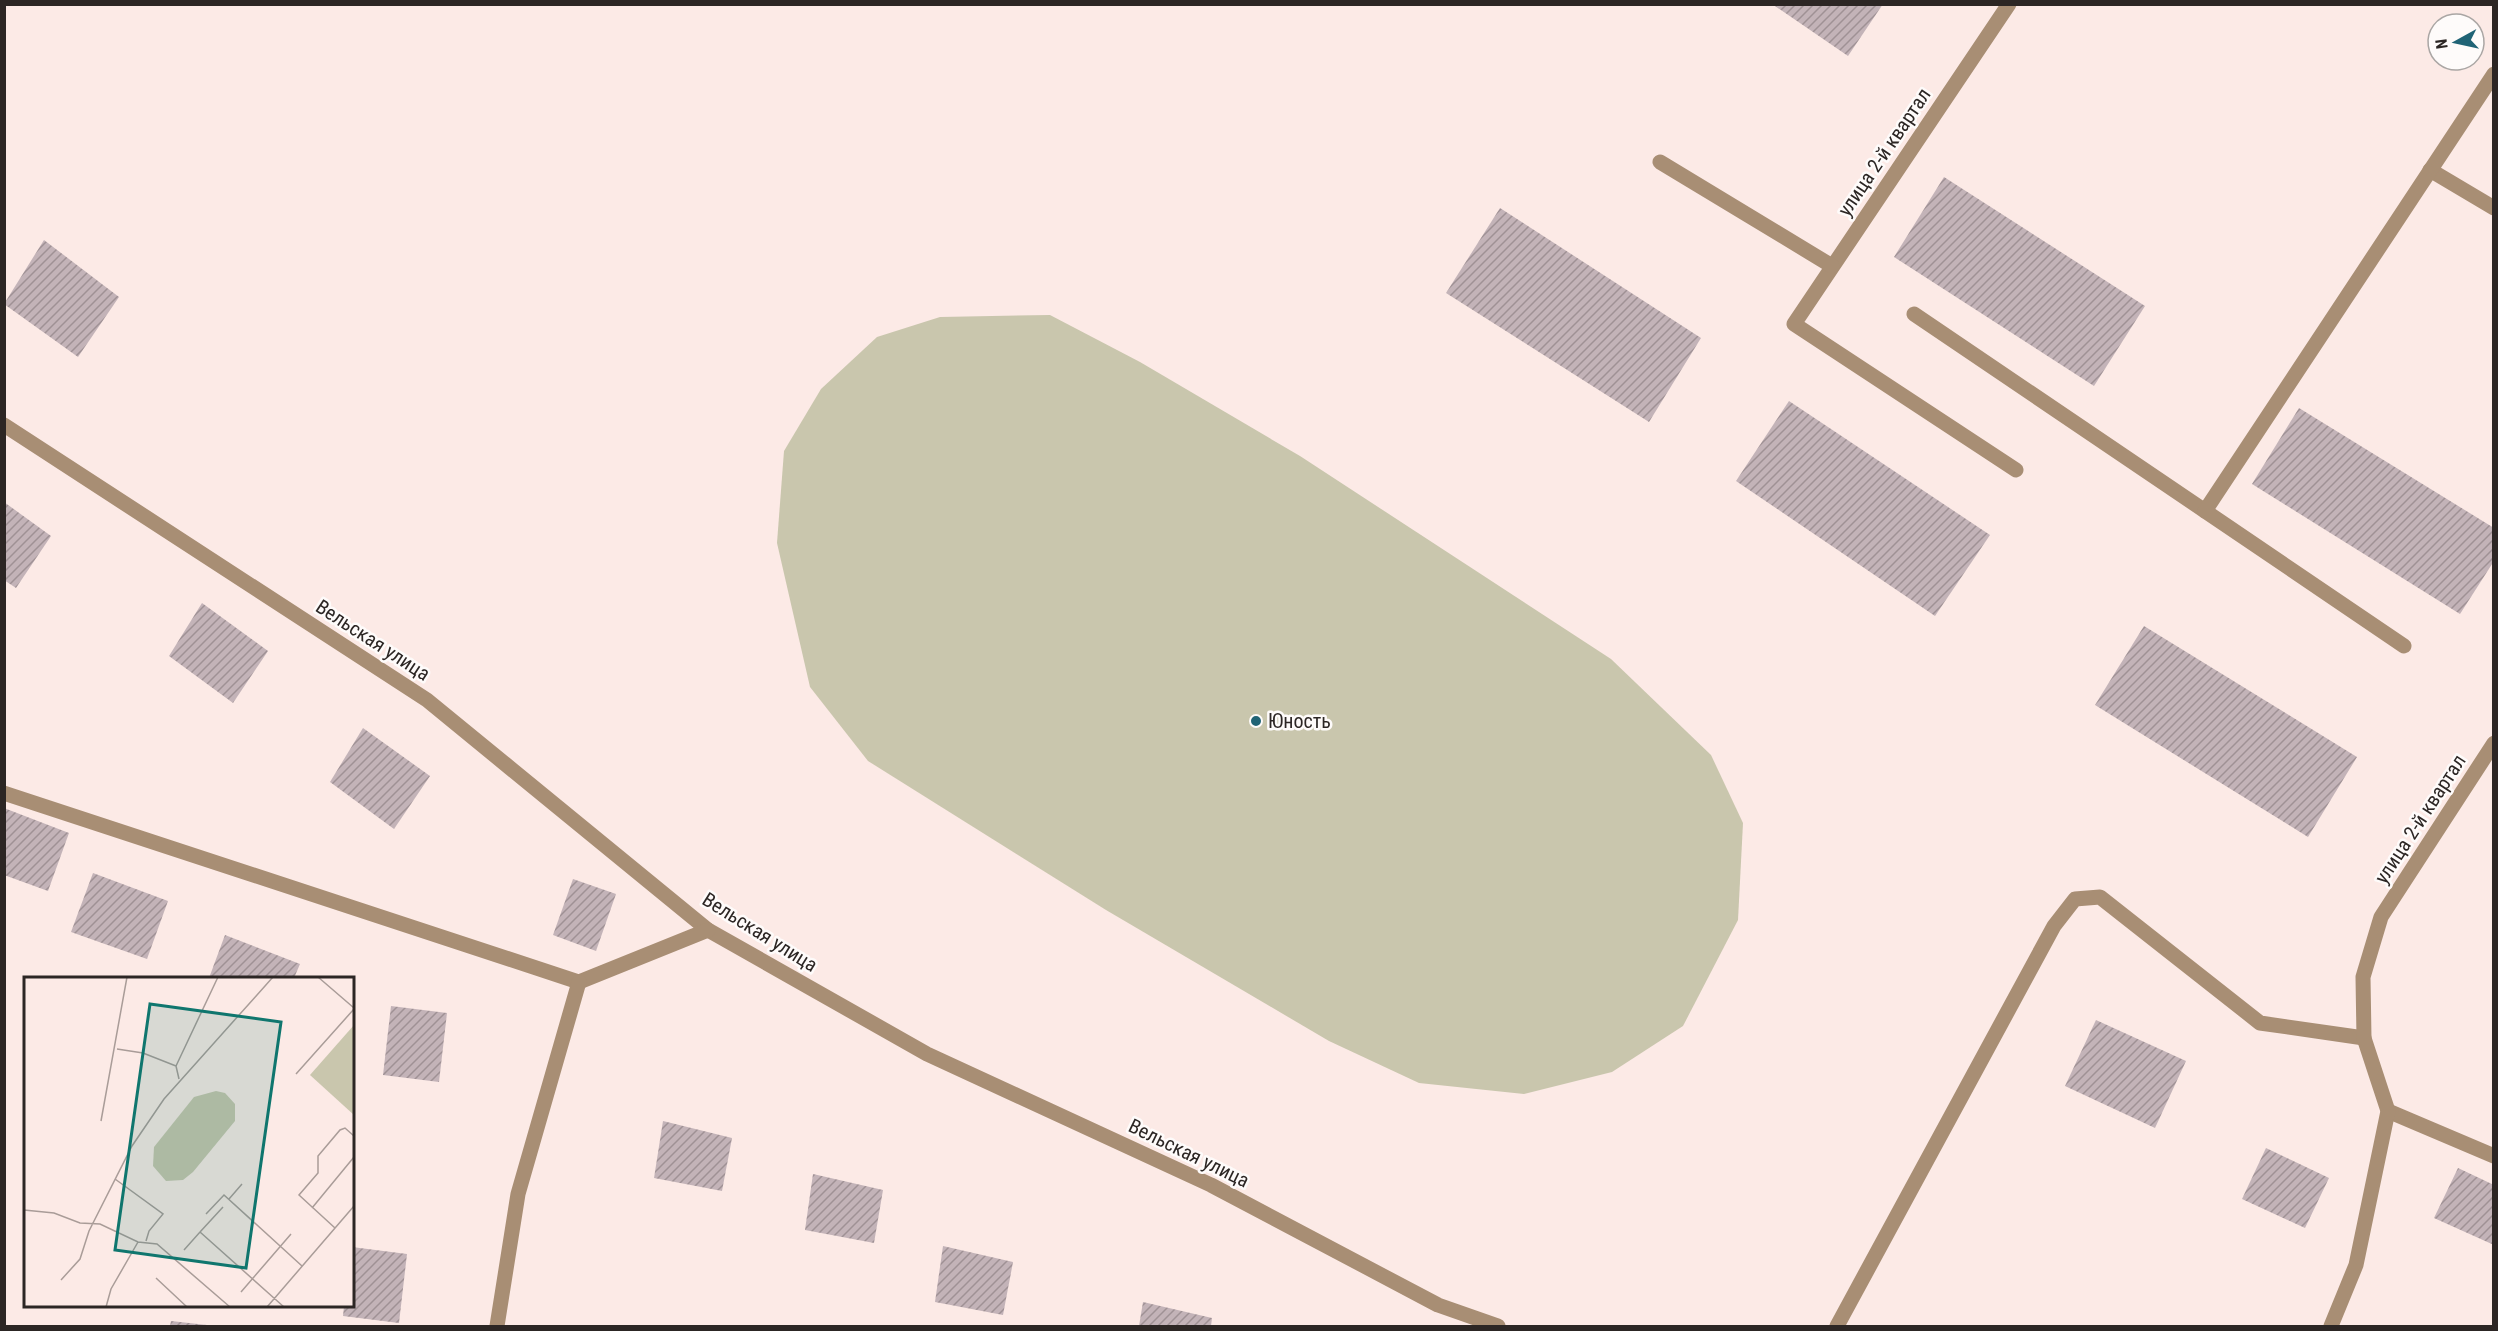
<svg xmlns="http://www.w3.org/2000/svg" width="2498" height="1331" font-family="'Roboto Condensed',sans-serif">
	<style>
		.grass { fill: #c9c6ad }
		.building { fill: url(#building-hatch) }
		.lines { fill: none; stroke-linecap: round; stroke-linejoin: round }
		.minor { stroke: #a88e74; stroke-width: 15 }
		.poi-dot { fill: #206375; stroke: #fefbfa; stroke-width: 2 }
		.labels { text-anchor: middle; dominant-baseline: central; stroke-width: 5; stroke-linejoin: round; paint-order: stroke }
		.street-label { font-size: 20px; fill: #2c2624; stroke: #fefbfa }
		.poi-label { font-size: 20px; fill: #2c2624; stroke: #fefbfa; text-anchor: start }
		.inset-road { fill: none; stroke: #a99c98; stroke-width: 1.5 }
		.view { fill: #0f766e; fill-opacity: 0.15; stroke: #0f766e; stroke-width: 3 }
		.inset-edge { fill: none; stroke: #2c2624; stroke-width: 3 }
	</style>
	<defs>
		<pattern id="building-hatch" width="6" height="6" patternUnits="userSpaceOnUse" patternTransform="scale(1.5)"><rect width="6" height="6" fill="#c3b3b8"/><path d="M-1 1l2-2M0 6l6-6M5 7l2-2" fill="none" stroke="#9f9195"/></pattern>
	</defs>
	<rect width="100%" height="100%" fill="#fceae6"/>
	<path class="grass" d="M 1050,315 L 1140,362 L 1300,456 L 1611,659 L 1711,755 L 1743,823 L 1738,920 L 1683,1026 L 1612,1072 L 1524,1094 L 1419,1083 L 1329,1041 L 1106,910 L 868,761 L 810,687 L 777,543 L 784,451 L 821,389 L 877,337 L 940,317 Z"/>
	<g class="building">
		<path d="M 1772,4 L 1883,4 L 1848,56 Z"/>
		<path d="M 1944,177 L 2145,306 L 2094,386 L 1894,257 Z"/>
		<path d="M 1500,208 L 1701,338 L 1649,422 L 1446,293 Z"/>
		<path d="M 44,240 L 119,297 L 78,357 L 4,304 Z"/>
		<path d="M 1789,401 L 1990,535 L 1935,616 L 1736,481 Z"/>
		<path d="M 2299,408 L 2494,528 L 2494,561 L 2460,614 L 2252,484 Z"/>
		<path d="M 4,502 L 51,536 L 16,588 L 4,580 Z"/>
		<path d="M 202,603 L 268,651 L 233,703 L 169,656 Z"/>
		<path d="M 2144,626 L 2357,757 L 2308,837 L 2095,705 Z"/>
		<path d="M 363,728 L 430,776 L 394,829 L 330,782 Z"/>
		<path d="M 4,808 L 69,833 L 48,891 L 4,875 Z"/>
		<path d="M 93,873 L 168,901 L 147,959 L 71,932 Z"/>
		<path d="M 573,879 L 616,894 L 596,951 L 553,935 Z"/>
		<path d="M 225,935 L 300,964 L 294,978 L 209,978 Z"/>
		<path d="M 391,1006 L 447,1013 L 439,1082 L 383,1075 Z"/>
		<path d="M 2096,1020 L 2186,1061 L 2155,1128 L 2065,1086 Z"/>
		<path d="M 663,1121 L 732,1138 L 722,1191 L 654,1178 Z"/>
		<path d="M 2266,1148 L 2329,1178 L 2305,1228 L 2242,1199 Z"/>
		<path d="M 2458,1168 L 2494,1185 L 2494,1245 L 2434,1218 Z"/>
		<path d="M 813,1174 L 883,1190 L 874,1243 L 805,1230 Z"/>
		<path d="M 943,1246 L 1013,1262 L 1003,1315 L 935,1302 Z"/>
		<path d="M 352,1247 L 407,1254 L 399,1323 L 343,1316 L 344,1306 L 352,1306 Z"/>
		<path d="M 1143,1302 L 1212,1318 L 1211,1326 L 1139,1326 Z"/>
		<path d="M 171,1321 L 207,1325 L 207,1326 L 170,1326 Z"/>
	</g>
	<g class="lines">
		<g class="minor">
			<path d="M 2009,4 L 1794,324 L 2016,470"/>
			<path d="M 1660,162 L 1832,266"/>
			<path d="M 2430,170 L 2494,208"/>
			<path d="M 1914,314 L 2205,511"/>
			<path d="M 4,425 L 427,700 L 708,930 L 927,1054 L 1211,1185 L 1438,1305 L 1498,1326"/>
			<path d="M 2404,646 L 2205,511 L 2494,74"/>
			<path d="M 4,793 L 579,982 L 708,930"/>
			<path d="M 2388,1111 L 2494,1156"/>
			<path d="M 497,1326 L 518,1194 L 579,982"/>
			<path d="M 1837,1326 L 2054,926 L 2075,899 L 2100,897 L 2260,1023 L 2364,1038"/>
			<path d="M 2331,1326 L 2356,1265 L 2388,1111 L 2364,1038 L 2363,977 L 2381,917 L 2494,743"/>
		</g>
	</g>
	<circle class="poi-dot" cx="1256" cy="721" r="6"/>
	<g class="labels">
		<g class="street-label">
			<text transform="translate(1884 152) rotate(-56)">улица 2-й квартал</text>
			<text transform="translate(373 640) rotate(33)">Вельская улица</text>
			<text transform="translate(2420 819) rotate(-57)">улица 2-й квартал</text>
			<text transform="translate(760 932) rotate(32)">Вельская улица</text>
			<text transform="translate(1189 1153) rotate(26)">Вельская улица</text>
		</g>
		<g class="poi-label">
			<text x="1268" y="721">Юность</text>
		</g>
	</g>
	<g transform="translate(24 977)">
		<rect width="330" height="330" fill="#fceae6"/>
		<path d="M 192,114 L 201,116 L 211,127 L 211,144 L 169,195 L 159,203 L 142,204 L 129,189 L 130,170 L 170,120 Z" fill="#c9c6ad"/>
		<path d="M 330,48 L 330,138 L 286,98 Z" fill="#c9c6ad"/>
		<path class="inset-road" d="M 294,0 L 330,31M 93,72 L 119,76 L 152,89M 272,97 L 330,32M 155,102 L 152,89 L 194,0M 77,144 L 103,0M 91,202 L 139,237 L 125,254 L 122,264M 205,222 L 218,207M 288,231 L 330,180M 0,233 L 30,236 L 56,246 L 76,247 L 114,265 L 133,267 L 206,330M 182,237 L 200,218 L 278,289M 311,251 L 275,218 L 294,196 L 294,179 L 316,153 L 321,151 L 330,159M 176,255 L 199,230M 160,273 L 176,255 L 260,330M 132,301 L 163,330M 37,303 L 56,282 L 65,254 L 108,169 L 140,122 L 249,0M 217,315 L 267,257M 82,330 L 87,312 L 114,265M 243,330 L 330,229"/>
		<path class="view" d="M 126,27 L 257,45 L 222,291 L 91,273 Z"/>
		<rect width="330" height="330" class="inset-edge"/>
	</g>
	<rect width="2498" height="1331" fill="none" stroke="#2c2624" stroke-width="12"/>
	<g transform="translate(2456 42) rotate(262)"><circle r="28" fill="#fefbfa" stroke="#aaa6a4" stroke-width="1.5"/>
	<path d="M0-4.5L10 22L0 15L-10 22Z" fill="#206375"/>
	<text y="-9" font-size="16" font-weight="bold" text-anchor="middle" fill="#2c2624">N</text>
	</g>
</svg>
